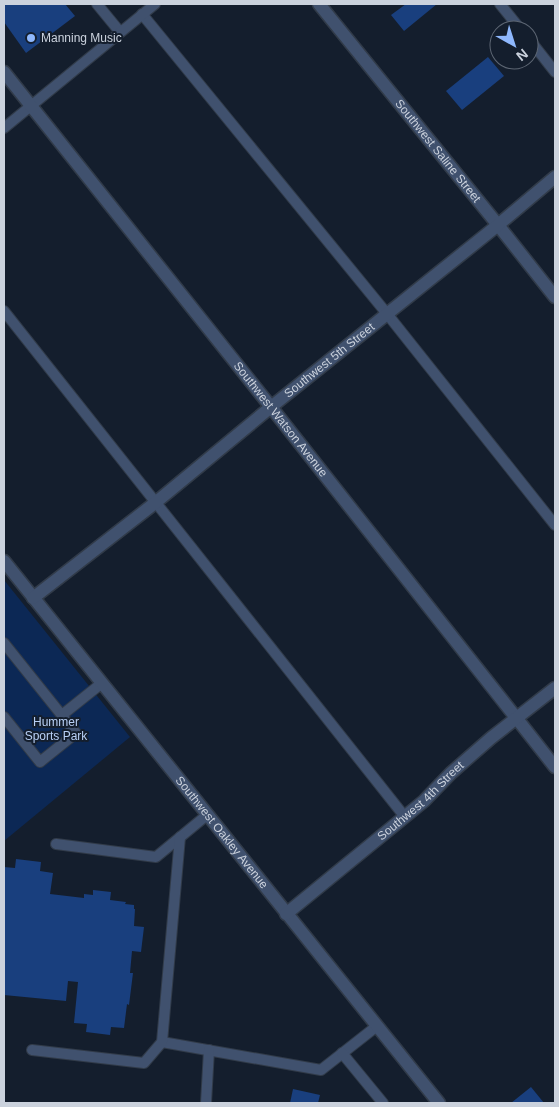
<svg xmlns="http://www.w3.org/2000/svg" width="559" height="1107" font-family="Helvetica,sans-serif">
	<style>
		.green { fill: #0c2855 }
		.building { fill: #193f7e }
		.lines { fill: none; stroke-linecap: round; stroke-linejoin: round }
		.service-casing { stroke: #313b49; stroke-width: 12 }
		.minor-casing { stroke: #313b49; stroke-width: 15 }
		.service { stroke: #40516e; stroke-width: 10 }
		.minor { stroke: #40516e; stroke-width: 12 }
		.poi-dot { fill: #8fb8fd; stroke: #141e2d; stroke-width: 2 }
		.labels { text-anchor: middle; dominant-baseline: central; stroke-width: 4; stroke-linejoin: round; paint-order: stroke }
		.poi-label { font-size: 12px; fill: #cbd2dd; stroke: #141e2d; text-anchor: start }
		.street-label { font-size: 12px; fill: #cbd2dd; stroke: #141e2d }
		.park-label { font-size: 12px; fill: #b8cff4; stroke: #141e2d }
	</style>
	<rect width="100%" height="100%" fill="#141e2d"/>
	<path class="green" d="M 4,580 L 130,737 L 4,841 Z"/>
	<g class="building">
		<path d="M 4,4 L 65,4 L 75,16 L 26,53 L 4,22 Z"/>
		<path d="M 406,4 L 437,4 L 404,31 L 391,15 Z"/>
		<path d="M 488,57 L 504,76 L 462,110 L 446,91 Z"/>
		<path d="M 16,859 L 41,862 L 40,871 L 53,873 L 50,894 L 84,898 L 84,894 L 93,895 L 93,890 L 111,892 L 110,900 L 126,902 L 125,904 L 134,905 L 134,909 L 135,909 L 134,926 L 144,927 L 141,952 L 132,951 L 130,973 L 133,973 L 129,1005 L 127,1004 L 124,1028 L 111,1027 L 110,1035 L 86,1032 L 87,1024 L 74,1023 L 78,982 L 68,981 L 66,1001 L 4,995 L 4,867 L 15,868 Z"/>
		<path d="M 531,1087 L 544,1103 L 511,1103 Z"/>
		<path d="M 293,1089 L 320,1095 L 318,1103 L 290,1103 Z"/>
	</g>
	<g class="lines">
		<defs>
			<g id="service">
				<path d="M 97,4 L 120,32"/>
				<path d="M 500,4 L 521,30"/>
				<path d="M 142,14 L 388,315 L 555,525"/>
				<path d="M 529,39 L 555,72"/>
				<path d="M 4,128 L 155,4"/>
				<path d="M 4,311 L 405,817"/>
				<path d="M 4,643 L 76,733 L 40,762 L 4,717"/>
				<path d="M 62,715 L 102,683"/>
				<path d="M 56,844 L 156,857 L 207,815"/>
				<path d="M 162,1042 L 321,1070 L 377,1026"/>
				<path d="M 32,1050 L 144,1063 L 162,1042 L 180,837"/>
				<path d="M 342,1053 L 383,1103"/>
				<path d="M 206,1103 L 209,1050"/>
			</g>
			<g id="minor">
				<path id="s1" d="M 319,4 L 498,225 L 555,297"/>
				<path id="s2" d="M 4,72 L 271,407 L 555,767"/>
				<path id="s3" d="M 4,561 L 439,1103"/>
				<path id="s4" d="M 33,598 L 155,503 L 271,407 L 498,225 L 555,177"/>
				<path id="s5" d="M 286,914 L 424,801 L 451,773 L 491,738 L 555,688"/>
			</g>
		</defs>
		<use href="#service" class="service-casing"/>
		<use href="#minor" class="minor-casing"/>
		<use href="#service" class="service"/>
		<use href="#minor" class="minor"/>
	</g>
	<circle class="poi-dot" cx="31" cy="38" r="5"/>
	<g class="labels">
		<g class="poi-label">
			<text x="41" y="38">Manning Music</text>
		</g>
		<g class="street-label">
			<text stroke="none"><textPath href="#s1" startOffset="189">Southwest Saline Street</textPath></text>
			<text stroke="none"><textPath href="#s4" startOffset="380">Southwest 5th Street</textPath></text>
			<text stroke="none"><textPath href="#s2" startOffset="444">Southwest Watson Avenue</textPath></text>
			<text stroke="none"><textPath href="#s5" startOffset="176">Southwest 4th Street</textPath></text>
			<text stroke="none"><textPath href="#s3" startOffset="348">Southwest Oakley Avenue</textPath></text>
		</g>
		<g class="park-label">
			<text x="56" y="722">Hummer<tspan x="56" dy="14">Sports Park</tspan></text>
		</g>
	</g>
	<rect width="559" height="1107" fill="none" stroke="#cbd2dd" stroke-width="10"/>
	<g transform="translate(514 45) rotate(141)"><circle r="24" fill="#141e2d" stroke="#5d6673"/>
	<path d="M0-4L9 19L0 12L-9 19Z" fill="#8fb8fd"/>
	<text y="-8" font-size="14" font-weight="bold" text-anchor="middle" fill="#cbd2dd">N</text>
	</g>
</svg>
